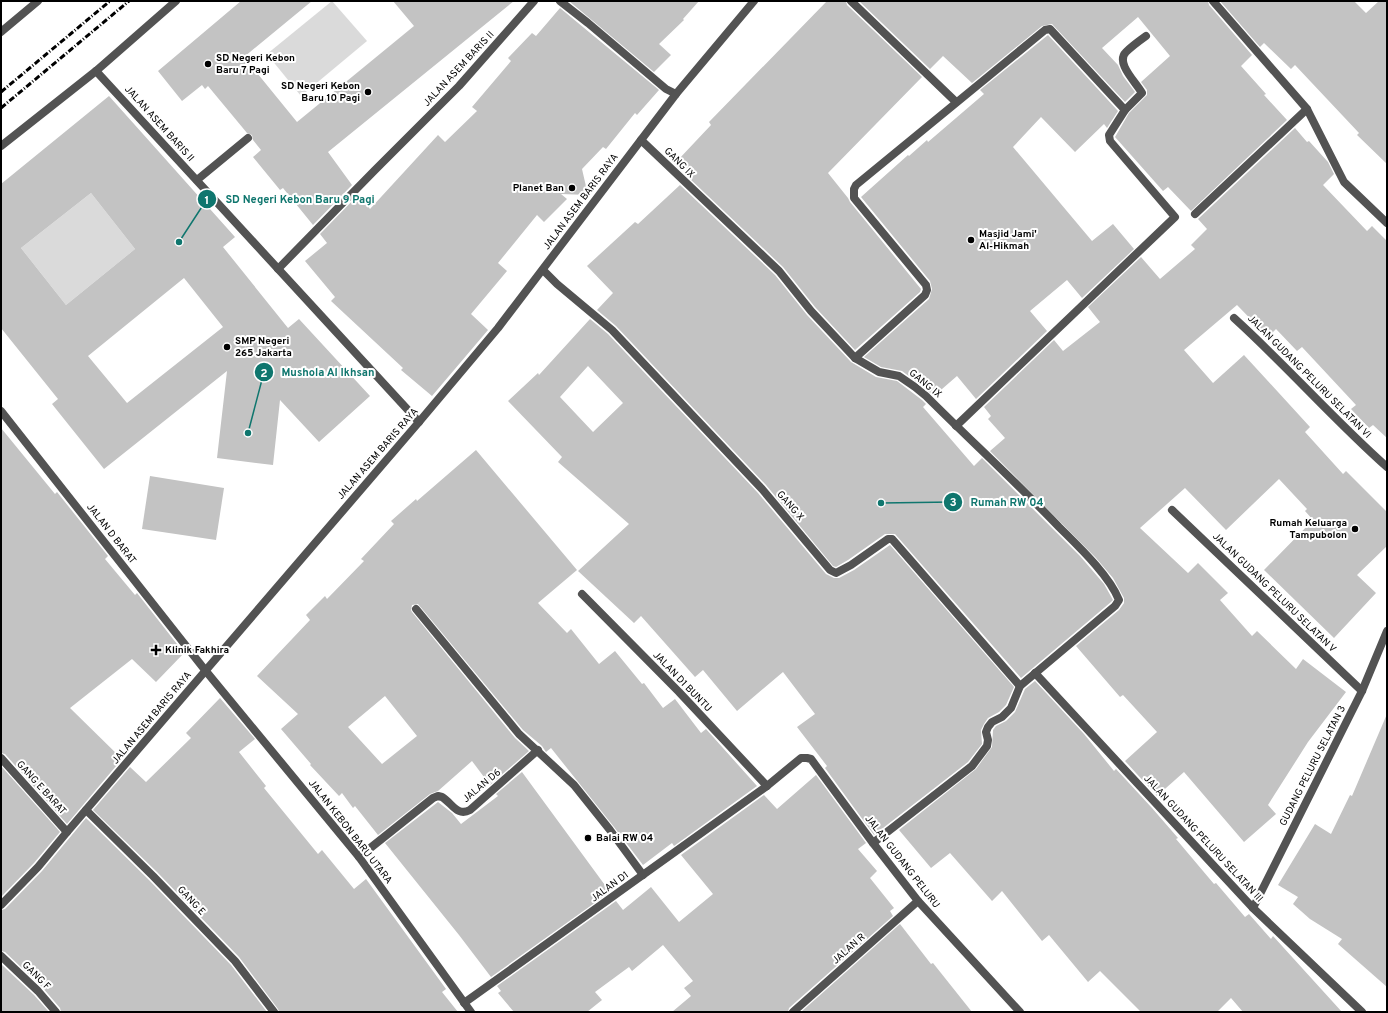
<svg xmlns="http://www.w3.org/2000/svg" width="1388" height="1013" font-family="Overpass,sans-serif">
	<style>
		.green { fill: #dadada }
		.building { fill: #c3c3c3; fill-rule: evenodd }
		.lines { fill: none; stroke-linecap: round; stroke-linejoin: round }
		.service { stroke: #535353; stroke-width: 8 }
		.minor { stroke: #535353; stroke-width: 8 }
		.tertiary { stroke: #535353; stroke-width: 8 }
		.rail { stroke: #000; stroke-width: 3; stroke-dasharray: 6 2 1 2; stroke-linecap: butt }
		.poi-dot { fill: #000; stroke: #fff; stroke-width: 1.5 }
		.labels { text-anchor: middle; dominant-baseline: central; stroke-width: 4; stroke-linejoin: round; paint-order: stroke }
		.poi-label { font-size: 10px; font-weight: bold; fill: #000; stroke: #fff; text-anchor: start }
		.street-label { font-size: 10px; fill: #000; stroke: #fff }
		.leader { fill: none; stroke: #0f766e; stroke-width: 1.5 }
		.callout-dot { fill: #0f766e; stroke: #fff; stroke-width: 1.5 }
		.mark-label { font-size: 12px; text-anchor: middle; font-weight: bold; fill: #fff }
		.callout-label { font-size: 11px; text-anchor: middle; font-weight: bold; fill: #0f766e; stroke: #fff; stroke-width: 4; stroke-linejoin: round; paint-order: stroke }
	</style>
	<rect width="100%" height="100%" fill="#fff"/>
	<g class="green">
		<path d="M 332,1 L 367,41 L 301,96 L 267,54 Z"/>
		<path d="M 91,193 L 135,249 L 66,305 L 21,248 Z"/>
	</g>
	<g class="building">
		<path d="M 241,1 L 312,1 L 244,57 L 297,122 L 414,26 L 393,1 L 514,1 L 328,152 L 352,185 L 313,225 L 283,188 L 280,190 L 253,157 L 261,150 L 253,140 L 252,135 L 247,133 L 208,86 L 205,89 L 202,85 L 182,101 L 158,71 Z"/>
		<path d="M 569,1 L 699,1 L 683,19 L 684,20 L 659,44 L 671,55 L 654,72 Z"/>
		<path d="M 827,1 L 846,1 L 847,5 L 922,77 L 828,173 L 848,198 L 850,202 L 921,289 L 920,292 L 855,350 L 815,307 L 783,267 L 688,177 L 692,174 L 678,160 L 711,125 L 709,122 Z"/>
		<path d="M 859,1 L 1208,1 L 1209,5 L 1252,55 L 1241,66 L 1266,94 L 1264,95 L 1287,120 L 1191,211 L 1168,187 L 1163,191 L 1115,137 L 1129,113 L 1147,95 L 1147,90 L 1141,82 L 1170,56 L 1138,17 L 1102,48 L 1118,65 L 1123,76 L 1135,92 L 1125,102 L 1052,24 L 1042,26 L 972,83 L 943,56 L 930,69 Z"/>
		<path d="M 1220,1 L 1354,1 L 1366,13 L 1379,1 L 1387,1 L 1387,164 L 1357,135 L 1359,133 L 1295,65 L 1291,69 L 1264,43 L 1260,47 Z"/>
		<path d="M 560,8 L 659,90 L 637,115 L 635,113 L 606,149 L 603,147 L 582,169 L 588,195 L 561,194 L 567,199 L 544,222 L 537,215 L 498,263 L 507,271 L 471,314 L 488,330 L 432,396 L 401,370 L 403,368 L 331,301 L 335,297 L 305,261 L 327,243 L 320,234 L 359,194 L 370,209 L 438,135 L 445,142 L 477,111 L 472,107 L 511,61 L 508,58 L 532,33 L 536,36 Z"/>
		<path d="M 1048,35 L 1118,111 L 1107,128 L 1104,124 L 1075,152 L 1041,117 L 1013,147 L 1092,241 L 1113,224 L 1134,249 L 1082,298 L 1067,280 L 1030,311 L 1047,331 L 976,399 L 957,376 L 934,396 L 918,383 L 902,371 L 881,367 L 864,357 L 929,299 L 932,289 L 930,281 L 861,197 L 908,155 L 909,156 L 927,140 L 928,142 L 984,94 L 980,90 Z"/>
		<path d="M 109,96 L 235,237 L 223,247 L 288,328 L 299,319 L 370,396 L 319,442 L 280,400 L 273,465 L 217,458 L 227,371 L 104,469 L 52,404 L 58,399 L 1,328 L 1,184 ZM 91,193 L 135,249 L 66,305 L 21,248 ZM 184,278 L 223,327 L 127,403 L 88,356 Z"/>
		<path d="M 1295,128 L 1307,142 L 1309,141 L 1328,162 L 1334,174 L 1323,185 L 1367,231 L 1372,226 L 1387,241 L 1387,438 L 1373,425 L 1369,428 L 1351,409 L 1356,405 L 1302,347 L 1297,351 L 1276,329 L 1268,337 L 1237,305 L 1184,350 L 1213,383 L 1244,355 L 1310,427 L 1305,432 L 1343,474 L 1346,471 L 1387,512 L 1387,546 L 1357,575 L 1376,593 L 1334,638 L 1264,570 L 1313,520 L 1305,511 L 1307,509 L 1279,479 L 1226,530 L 1185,488 L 1140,528 L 1188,573 L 1198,563 L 1228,593 L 1220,600 L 1252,636 L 1257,631 L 1296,669 L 1303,659 L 1346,692 L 1308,742 L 1268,805 L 1276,814 L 1244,842 L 1184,772 L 1157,796 L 1125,761 L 1157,732 L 1123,695 L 1120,697 L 1076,646 L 1119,610 L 1124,603 L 1124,598 L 1113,578 L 1096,558 L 990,451 L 1005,438 L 988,419 L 991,416 L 984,407 L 1054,340 L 1063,351 L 1100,322 L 1088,307 L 1141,257 L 1160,279 L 1195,249 L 1191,245 L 1207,229 L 1198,219 Z"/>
		<path d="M 680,185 L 775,275 L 807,315 L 851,362 L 876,377 L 897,381 L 922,400 L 926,404 L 923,407 L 974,466 L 982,458 L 1080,556 L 1104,584 L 1113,600 L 1111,602 L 1021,678 L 895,534 L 885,534 L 848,560 L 836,567 L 833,566 L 766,485 L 616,326 L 597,310 L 613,293 L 587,266 L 635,222 L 638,224 Z"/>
		<path d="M 590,319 L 608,334 L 758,493 L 826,574 L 834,578 L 839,578 L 854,570 L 890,545 L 1014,687 L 1006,705 L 999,712 L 988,718 L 984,724 L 981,730 L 982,744 L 968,762 L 874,835 L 825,768 L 827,766 L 797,727 L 815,714 L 783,672 L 737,711 L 703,670 L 695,677 L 641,616 L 634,623 L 578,571 L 629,524 L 558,462 L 562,457 L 508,401 L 538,373 L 539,375 ZM 588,366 L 623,403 L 593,432 L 560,397 Z"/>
		<path d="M 1,428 L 55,494 L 57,492 L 108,556 L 105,559 L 135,595 L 137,593 L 184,653 L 156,682 L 132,659 L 70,708 L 122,759 L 67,824 L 5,754 L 1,753 Z"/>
		<path d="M 476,450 L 577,570 L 538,603 L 567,633 L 571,629 L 599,664 L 615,651 L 642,684 L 644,683 L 663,708 L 675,699 L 701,733 L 706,729 L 757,786 L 674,846 L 672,843 L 643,865 L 614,827 L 551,748 L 546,752 L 542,746 L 523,730 L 418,604 L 412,605 L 411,610 L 412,612 L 515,738 L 529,751 L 490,785 L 472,761 L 438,791 L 430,794 L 378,835 L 355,806 L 353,808 L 342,793 L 339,796 L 310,765 L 311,764 L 281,729 L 298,714 L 257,676 L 310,620 L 306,615 L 325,596 L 327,599 L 364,561 L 361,559 L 394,524 L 391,521 L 416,499 L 417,501 ZM 385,696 L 417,736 L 382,764 L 348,727 Z"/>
		<path d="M 150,476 L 224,488 L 216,540 L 142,529 Z"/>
		<path d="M 1035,681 L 1084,734 L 1114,771 L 1116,769 L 1152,808 L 1178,838 L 1176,839 L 1214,884 L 1216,883 L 1245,917 L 1249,914 L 1271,939 L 1273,936 L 1342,1012 L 1243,1012 L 1231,998 L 1217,1012 L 1141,1012 L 1100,971 L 1088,982 L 1049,935 L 1042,941 L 1002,891 L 992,901 L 950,853 L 931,868 L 899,830 L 976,769 L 992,747 L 993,730 L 996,726 L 1006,721 L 1015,712 L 1025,689 Z"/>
		<path d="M 220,698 L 255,739 L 239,752 L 266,786 L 264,788 L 318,854 L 322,850 L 354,889 L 366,879 L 446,989 L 442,992 L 458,1012 L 279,1012 L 278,1009 L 239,957 L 157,872 L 93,810 L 130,767 L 146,782 L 191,738 L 186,733 Z"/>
		<path d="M 1387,714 L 1387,987 L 1338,944 L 1342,939 L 1310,919 L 1293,904 L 1298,897 L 1278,885 L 1315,824 L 1331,834 L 1350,795 L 1352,796 Z"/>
		<path d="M 1,766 L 60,832 L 34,863 L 1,897 Z"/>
		<path d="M 522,772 L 610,892 L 491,977 L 459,935 L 385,843 L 438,802 L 452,813 L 461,824 L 498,796 L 496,794 Z"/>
		<path d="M 816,775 L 866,843 L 858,849 L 877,871 L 870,878 L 894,908 L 890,911 L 893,916 L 789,1008 L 788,1012 L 672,1012 L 691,996 L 684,988 L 693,981 L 663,945 L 632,971 L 629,967 L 595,992 L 602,1000 L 587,1012 L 514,1012 L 498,993 L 501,991 L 497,986 L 616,901 L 623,910 L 651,887 L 679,922 L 713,894 L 681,855 L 764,795 L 777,809 Z"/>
		<path d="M 86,818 L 149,880 L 231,965 L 267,1012 L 61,1012 L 60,1008 L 42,987 L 5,952 L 1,951 L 1,910 L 5,909 L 42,871 Z"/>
		<path d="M 900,924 L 931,964 L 933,963 L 972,1012 L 801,1012 Z"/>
		<path d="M 1,964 L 34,995 L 49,1012 L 1,1012 Z"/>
	</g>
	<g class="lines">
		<path class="service" d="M 197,180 L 248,138"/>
		<g class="minor">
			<path d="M 560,1 L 588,23 L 666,89 L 676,94"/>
			<path d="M 851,1 L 956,102"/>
			<path d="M 1213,1 L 1307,109 L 1344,182 L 1387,223"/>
			<path d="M 96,71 L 419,422"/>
			<path d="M 641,140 L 779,271 L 811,311 L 855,358 L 879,372 L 899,376 L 915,387 L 926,396 C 970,440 1016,482 1059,527 C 1078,546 1109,575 1119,600 L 1115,606 L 1020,686 L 1011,708 L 1002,717 L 992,722 L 988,727 L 986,732 L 988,740 L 987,746 L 972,766 L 873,843"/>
			<path d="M 1,146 L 96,71 L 176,1"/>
			<path d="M 1195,214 L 1307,109"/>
			<path d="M 278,269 L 375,170 L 459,86 L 534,1"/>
			<path d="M 543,270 L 557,284 L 612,330 L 762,489 L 830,570 L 836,573 L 851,565 L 888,539 L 892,539 L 1020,686"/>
			<path d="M 1234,318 C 1287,366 1334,420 1387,467"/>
			<path d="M 855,358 L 925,295 L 927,290 L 926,285 L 854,198 L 854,189 L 856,185 L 1045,30 L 1050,29 L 1125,110"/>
			<path d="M 1,411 L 205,670 L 359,857 L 471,1012"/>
			<path d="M 956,426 L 1175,217 L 1110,141 L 1109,135 L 1125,110 L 1142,93 C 1136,82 1115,63 1126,52 C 1132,46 1139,41 1146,36"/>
			<path d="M 1172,510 L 1362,691"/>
			<path d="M 582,594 L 679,692 L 767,786"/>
			<path d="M 416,609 L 519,734 L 574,785 L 610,830 L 643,875"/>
			<path d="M 1035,673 L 1253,908 L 1362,1012"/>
			<path d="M 1,758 L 67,832"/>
			<path d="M 86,810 L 153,876 L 235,961 L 274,1012"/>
			<path d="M 359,857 L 433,798 L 438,796 L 442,797 C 452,803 457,817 470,810 L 538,750"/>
			<path d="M 1253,908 L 1362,691 L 1387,631"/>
			<path d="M 1,956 L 38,991 L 56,1012"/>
			<path d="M 464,1003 L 767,786 L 801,758 L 807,758 L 811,759 L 873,843 L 918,901 L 1020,1012"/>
			<path d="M 793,1012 L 918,901"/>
		</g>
		<g class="tertiary">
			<path d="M 1,32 L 38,1"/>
			<path d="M 1,905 L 38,867 L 67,832 L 419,422 L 498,328 L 676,94 L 754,1"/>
		</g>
		<g class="rail">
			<path d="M 1,92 L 110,1"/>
			<path d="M 1,108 L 129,1"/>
		</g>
	</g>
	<g class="poi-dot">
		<circle cx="208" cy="64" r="4"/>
		<circle cx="368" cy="92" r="4"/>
		<circle cx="572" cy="188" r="4"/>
		<circle cx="971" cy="240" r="4"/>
		<circle cx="227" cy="347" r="4"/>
		<circle cx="1355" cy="529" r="4"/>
		<path d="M154 644h4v4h4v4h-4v4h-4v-4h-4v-4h4z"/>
		<circle cx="588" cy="838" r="4"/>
	</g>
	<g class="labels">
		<g class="poi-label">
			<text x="216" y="58">SD Negeri Kebon<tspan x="216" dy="12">Baru 7 Pagi</tspan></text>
			<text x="360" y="86" text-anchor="end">SD Negeri Kebon<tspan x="360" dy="12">Baru 10 Pagi</tspan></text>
			<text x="564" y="188" text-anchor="end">Planet Ban</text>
			<text x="979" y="234">Masjid Jami'<tspan x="979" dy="12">Al-Hikmah</tspan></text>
			<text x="235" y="341">SMP Negeri<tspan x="235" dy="12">265 Jakarta</tspan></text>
			<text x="1347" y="523" text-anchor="end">Rumah Keluarga<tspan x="1347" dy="12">Tampubolon</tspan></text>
			<text x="165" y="650">Klinik Fakhira</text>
			<text x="596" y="838">Balai RW 04</text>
		</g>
		<g class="street-label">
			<text transform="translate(459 69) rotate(-47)">JALAN ASEM BARIS II</text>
			<text transform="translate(159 124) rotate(48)">JALAN ASEM BARIS II</text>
			<text transform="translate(679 163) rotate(45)">GANG IX</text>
			<text transform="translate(581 202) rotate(-53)">JALAN ASEM BARIS RAYA</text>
			<text transform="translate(1309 377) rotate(45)">JALAN GUDANG PELURU SELATAN VI</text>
			<text transform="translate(925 384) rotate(39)">GANG IX</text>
			<text transform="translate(378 454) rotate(-49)">JALAN ASEM BARIS RAYA</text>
			<text transform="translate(790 506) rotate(49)">GANG X</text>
			<text transform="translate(111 534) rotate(52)">JALAN D BARAT</text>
			<text transform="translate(1274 593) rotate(44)">JALAN GUDANG PELURU SELATAN V</text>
			<text transform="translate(682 682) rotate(46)">JALAN D1 BUNTU</text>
			<text transform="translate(152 718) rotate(-50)">JALAN ASEM BARIS RAYA</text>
			<text transform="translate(1313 766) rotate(-63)">GUDANG PELURU SELATAN 3</text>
			<text transform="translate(482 786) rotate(-40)">JALAN D6</text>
			<text transform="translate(41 788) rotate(48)">GANG E BARAT</text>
			<text transform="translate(350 832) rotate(52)">JALAN KEBON BARU UTARA</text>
			<text transform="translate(1203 839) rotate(47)">JALAN GUDANG PELURU SELATAN III</text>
			<text transform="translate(902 862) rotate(52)">JALAN GUDANG PELURU</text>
			<text transform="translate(610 887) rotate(-36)">JALAN D1</text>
			<text transform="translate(191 901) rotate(47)">GANG E</text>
			<text transform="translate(849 949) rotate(-42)">JALAN R</text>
			<text transform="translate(36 976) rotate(45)">GANG F</text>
		</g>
	</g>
	<path class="leader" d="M179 242L207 199M248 433L264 372M881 503L953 502"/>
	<g class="callout-dot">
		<circle cx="179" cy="242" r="4"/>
		<circle cx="248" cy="433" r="4"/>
		<circle cx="881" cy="503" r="4"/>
		<circle cx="207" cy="199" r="10"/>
		<circle cx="264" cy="372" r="10"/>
		<circle cx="953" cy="502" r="10"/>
	</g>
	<g class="mark-label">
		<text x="207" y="204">1</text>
		<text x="264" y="377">2</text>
		<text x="953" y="506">3</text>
	</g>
	<g class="callout-label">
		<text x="300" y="203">SD Negeri Kebon Baru 9 Pagi</text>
		<text x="328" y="376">Mushola Al Ikhsan</text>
		<text x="1007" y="506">Rumah RW 04</text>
	</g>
	<rect width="1388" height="1013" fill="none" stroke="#000000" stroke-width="4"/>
</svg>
